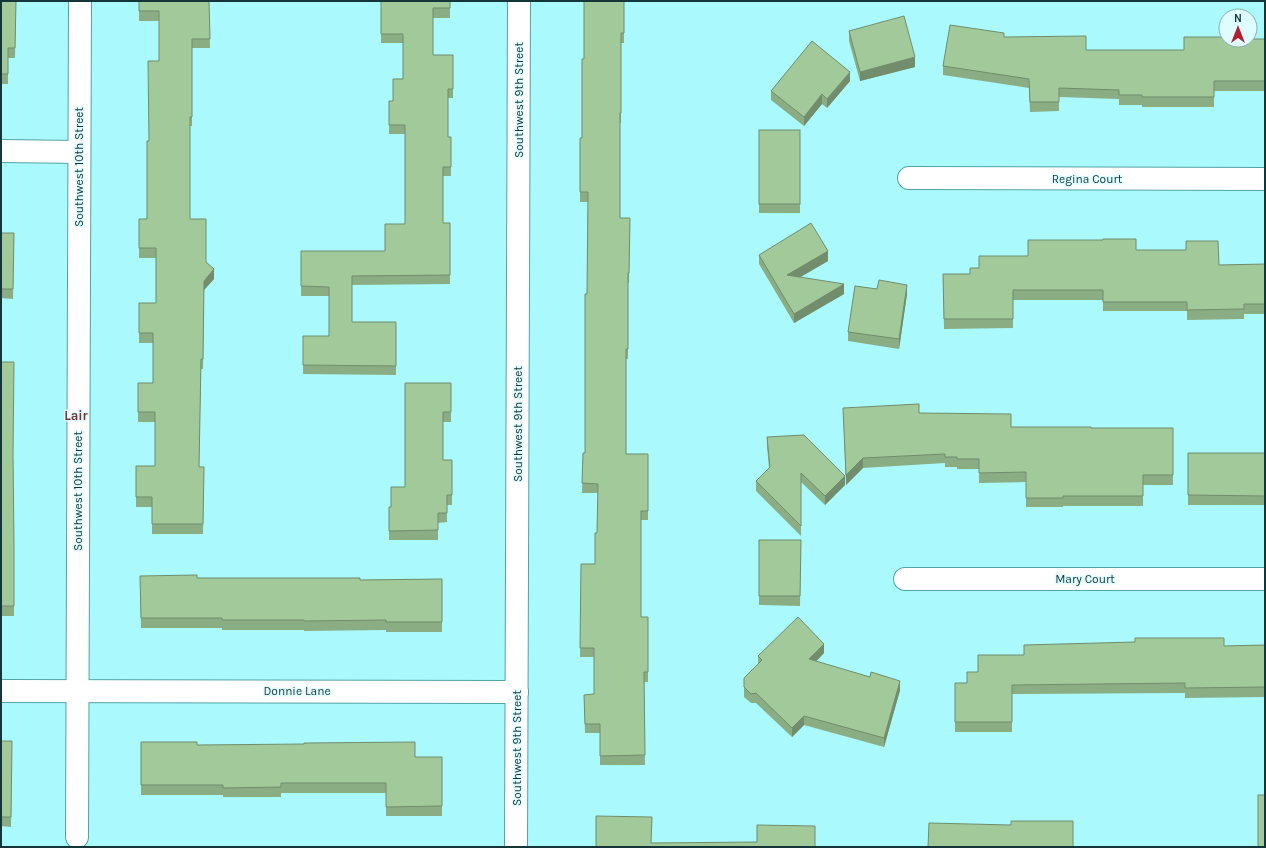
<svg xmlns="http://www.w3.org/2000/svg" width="1266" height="848" font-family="Karla,sans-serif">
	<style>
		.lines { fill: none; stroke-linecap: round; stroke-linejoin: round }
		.minor-casing { stroke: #53a2a6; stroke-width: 24 }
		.minor { stroke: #fff; stroke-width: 22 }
		.wall { fill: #8bad84 }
		.shaded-wall { fill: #718d6c }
		.building { fill: #a2c99a; stroke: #718d6c }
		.labels { text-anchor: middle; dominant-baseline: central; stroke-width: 3; stroke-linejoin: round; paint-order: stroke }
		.street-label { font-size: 12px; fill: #153638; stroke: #dffdfe }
		.neighbourhood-label { font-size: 13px; font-weight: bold; fill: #7a3336; stroke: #dffdfe }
	</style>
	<rect width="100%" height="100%" fill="#a9f9fd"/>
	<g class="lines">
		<defs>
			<g id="minor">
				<path d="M 1,151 L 79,152"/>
				<path d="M 909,178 L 1265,179"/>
				<path d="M 905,579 L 1265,579"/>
				<path d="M 1,691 L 517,692"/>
				<path d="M 77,837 L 80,1"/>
				<path d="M 516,847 L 519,1"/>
			</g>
		</defs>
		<use href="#minor" class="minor-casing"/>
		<use href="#minor" class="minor"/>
	</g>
	<g class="wall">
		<path d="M 1,1 L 16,1 L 15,58 L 8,58 L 8,84 L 1,84 Z"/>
		<path d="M 139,1 L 209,1 L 210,48 L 192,48 L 192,126 L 190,126 L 190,219 L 206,262 L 214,279 L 204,290 L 203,369 L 201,369 L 199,467 L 204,467 L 203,534 L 152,534 L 152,507 L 136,507 L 136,466 L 155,466 L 155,422 L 138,422 L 138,383 L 153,383 L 153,343 L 139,343 L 139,303 L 156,303 L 156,258 L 139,258 L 139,219 L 147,219 L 149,141 L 159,61 L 159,21 L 139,21 Z"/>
		<path d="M 381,1 L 450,1 L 450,18 L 433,18 L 433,55 L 453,55 L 453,98 L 448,98 L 448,137 L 451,137 L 451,176 L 443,176 L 443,223 L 450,223 L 450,284 L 352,285 L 352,322 L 396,322 L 396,375 L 303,374 L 303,336 L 329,336 L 329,296 L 301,296 L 301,251 L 385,251 L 405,224 L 405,134 L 389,134 L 389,101 L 393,101 L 403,79 L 403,43 L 381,43 Z"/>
		<path d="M 624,1 L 624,43 L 621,43 L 621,123 L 620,123 L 620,218 L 630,218 L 629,283 L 628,283 L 628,359 L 626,359 L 626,454 L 648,454 L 648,520 L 641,520 L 641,617 L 648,617 L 648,682 L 644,682 L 645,765 L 600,765 L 600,733 L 585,733 L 584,695 L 594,694 L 594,657 L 580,657 L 581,564 L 595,564 L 597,533 L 598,493 L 582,493 L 583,453 L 585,453 L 588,202 L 580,202 L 580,138 L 582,138 L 584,59 Z"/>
		<path d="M 849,31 L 915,67 L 860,81 L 849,41 Z"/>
		<path d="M 1004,37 L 1086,50 L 1184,50 L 1253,39 L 1265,39 L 1265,91 L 1214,91 L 1214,107 L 1142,107 L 1142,105 L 1119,105 L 1119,99 L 1059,97 L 1059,111 L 1030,112 L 1029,88 L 943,75 L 943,66 Z"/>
		<path d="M 850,81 L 827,108 L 822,104 L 804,126 L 771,100 L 771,91 Z"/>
		<rect x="759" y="130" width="41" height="83"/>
		<path d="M 1,233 L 14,233 L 13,299 L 1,298 Z"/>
		<path d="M 1136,250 L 1219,265 L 1265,264 L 1265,314 L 1244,314 L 1244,319 L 1187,320 L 1187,311 L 1103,311 L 1103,300 L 1013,300 L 1013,328 L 944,329 L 943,274 L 970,274 L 970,268 L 979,268 L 1028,256 Z"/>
		<path d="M 759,255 L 828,261 L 800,277 L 844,294 L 794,323 L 759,264 Z"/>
		<path d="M 907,294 L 899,349 L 848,341 L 848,332 Z"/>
		<path d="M 1,362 L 13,459 L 14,547 L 14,616 L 1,616 Z"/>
		<path d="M 451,383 L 451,422 L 443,422 L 443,460 L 452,460 L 452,505 L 447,505 L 447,522 L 438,523 L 438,540 L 389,540 L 389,507 L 391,507 L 405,487 Z"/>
		<path d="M 843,408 L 919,413 L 1011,427 L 1091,428 L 1173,428 L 1173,485 L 1143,485 L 1143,506 L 1063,506 L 1063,507 L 1026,507 L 1026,482 L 979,483 L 979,469 L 957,469 L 957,467 L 945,467 L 945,463 L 863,468 L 846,485 Z"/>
		<path d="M 767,437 L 845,485 L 825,505 L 801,482 L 801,536 L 756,491 L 756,481 L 769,468 L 767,447 Z"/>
		<rect x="1188" y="453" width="77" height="52"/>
		<path d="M 759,540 L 801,540 L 800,606 L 759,605 Z"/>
		<path d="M 140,576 L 197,578 L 360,580 L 442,579 L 442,632 L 386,632 L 386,630 L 304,631 L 304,630 L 222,630 L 222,628 L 141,628 Z"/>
		<path d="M 1265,645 L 1265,697 L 1185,698 L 1185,693 L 1012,694 L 1012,732 L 955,732 L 955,683 L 967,683 L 978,672 L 1024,655 L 1224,646 Z"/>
		<path d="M 824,653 L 816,661 L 900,690 L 884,747 L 804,725 L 792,737 L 756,703 L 751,703 L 744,697 L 744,678 L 758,664 L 758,656 Z"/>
		<path d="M 1,741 L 12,741 L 11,827 L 1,826 Z"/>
		<path d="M 141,742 L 415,757 L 442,757 L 442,816 L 386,816 L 386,793 L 281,793 L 281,797 L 223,797 L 223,795 L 141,795 Z"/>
	</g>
	<g class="shaded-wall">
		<path d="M 915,57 L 915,67 L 860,81 L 860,72 Z"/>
		<path d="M 850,72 L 850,81 L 827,108 L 827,99 Z"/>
		<path d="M 822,94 L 822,104 L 804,126 L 804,117 Z"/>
		<path d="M 828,251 L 828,261 L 787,285 L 787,275 Z"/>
		<path d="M 214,269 L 214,279 L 204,290 L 203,369 L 204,281 Z"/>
		<path d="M 844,284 L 844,294 L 794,323 L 794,314 Z"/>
		<path d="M 907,285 L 907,294 L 899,349 L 899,339 Z"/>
		<path d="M 863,458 L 863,468 L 846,485 L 846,475 Z"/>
		<path d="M 845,476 L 845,485 L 825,505 L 825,496 Z"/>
		<path d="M 824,644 L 824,653 L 809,669 L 809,659 Z"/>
		<path d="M 900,681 L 900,690 L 884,747 L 884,738 Z"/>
		<path d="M 804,716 L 804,725 L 792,737 L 792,728 Z"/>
	</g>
	<g class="building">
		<path d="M 1,1 L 16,1 L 15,48 L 8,48 L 8,74 L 1,74 Z"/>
		<path d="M 139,1 L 209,1 L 210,39 L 192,39 L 192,117 L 190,117 L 190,219 L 206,219 L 206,262 L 214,269 L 204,281 L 203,359 L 201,359 L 199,467 L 204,467 L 203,524 L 152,524 L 152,497 L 136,497 L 136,466 L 155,466 L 155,412 L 138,412 L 138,383 L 153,383 L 153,333 L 139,333 L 139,303 L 156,303 L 156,248 L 139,248 L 139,219 L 147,219 L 147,141 L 149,141 L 148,61 L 159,61 L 159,11 L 139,11 Z"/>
		<path d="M 381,1 L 450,1 L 450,8 L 433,8 L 433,55 L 453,55 L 453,89 L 448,89 L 448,137 L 451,137 L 451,167 L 443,167 L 443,223 L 450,223 L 450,275 L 352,276 L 352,322 L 396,322 L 396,366 L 303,365 L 303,336 L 329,336 L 329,287 L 301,286 L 301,251 L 385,251 L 385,224 L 405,224 L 405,125 L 389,125 L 389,101 L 393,101 L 393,79 L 403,79 L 403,34 L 381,34 Z"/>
		<path d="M 584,1 L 624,1 L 624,33 L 621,33 L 621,113 L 620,113 L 620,218 L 630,218 L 629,273 L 628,273 L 628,349 L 626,349 L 626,454 L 648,454 L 648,511 L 641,511 L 641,617 L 648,617 L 648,672 L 644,672 L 645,755 L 600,756 L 600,724 L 585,724 L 584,695 L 594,694 L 594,648 L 580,648 L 581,564 L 595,564 L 595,533 L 597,533 L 598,484 L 582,483 L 583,453 L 585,453 L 585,294 L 587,294 L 588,192 L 580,192 L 580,138 L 582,138 L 582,59 L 584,59 Z"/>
		<path d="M 904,16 L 915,57 L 860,72 L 849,31 Z"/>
		<path d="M 950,25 L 1004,33 L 1004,37 L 1086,36 L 1086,50 L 1184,50 L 1184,37 L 1226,37 L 1226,40 L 1250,40 L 1250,37 L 1253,37 L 1253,39 L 1265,39 L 1265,81 L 1214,81 L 1214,97 L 1142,97 L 1142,95 L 1119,95 L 1119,90 L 1059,88 L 1059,102 L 1030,102 L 1029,79 L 943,66 Z"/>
		<path d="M 812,41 L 850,72 L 827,99 L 822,94 L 804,117 L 771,91 Z"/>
		<rect x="759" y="130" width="41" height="74"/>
		<path d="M 811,223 L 828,251 L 787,275 L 844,284 L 794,314 L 759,255 Z"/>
		<path d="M 1,233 L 14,233 L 13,289 L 1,289 Z"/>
		<path d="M 1103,239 L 1136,239 L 1136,250 L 1186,250 L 1186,241 L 1218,241 L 1219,265 L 1265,264 L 1265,304 L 1244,304 L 1244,309 L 1187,310 L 1187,302 L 1103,302 L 1103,290 L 1013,290 L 1013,319 L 944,319 L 943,274 L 970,274 L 970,268 L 979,268 L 979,256 L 1028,256 L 1028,240 L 1103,240 Z"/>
		<path d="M 879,280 L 907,285 L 899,339 L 848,332 L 855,286 L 877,289 Z"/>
		<path d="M 1,362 L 14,362 L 13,454 L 14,547 L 14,606 L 1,606 Z"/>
		<path d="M 405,383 L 451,383 L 451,412 L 443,412 L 443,460 L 452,460 L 452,495 L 447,495 L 447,513 L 438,513 L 438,530 L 389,531 L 389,507 L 391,507 L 391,487 L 405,487 Z"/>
		<path d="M 919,404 L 919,413 L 1011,414 L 1011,427 L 1091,427 L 1091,428 L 1173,428 L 1173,475 L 1143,475 L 1143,496 L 1063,496 L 1063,498 L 1026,498 L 1026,472 L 979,473 L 979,459 L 957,459 L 957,457 L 945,457 L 945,454 L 863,458 L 846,475 L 843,408 Z"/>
		<path d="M 804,435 L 845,476 L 825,496 L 801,473 L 801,526 L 756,481 L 770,467 L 767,437 Z"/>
		<path d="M 1188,453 L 1265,453 L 1265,496 L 1188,495 Z"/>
		<path d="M 759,540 L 801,540 L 800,596 L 759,596 Z"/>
		<path d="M 197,575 L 197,578 L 360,578 L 360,580 L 442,579 L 442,622 L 386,622 L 386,620 L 304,621 L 304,620 L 222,620 L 222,618 L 141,618 L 140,576 Z"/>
		<path d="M 798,617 L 824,644 L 809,659 L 870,677 L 871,672 L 900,681 L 884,738 L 804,716 L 792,728 L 756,693 L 751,694 L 744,687 L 744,678 L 762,660 L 758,656 Z"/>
		<path d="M 1135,638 L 1224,638 L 1224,646 L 1265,645 L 1265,687 L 1185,688 L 1185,683 L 1012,685 L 1012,722 L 955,722 L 955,683 L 967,683 L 967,672 L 978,672 L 978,655 L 1024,655 L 1024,645 L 1135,642 Z"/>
		<path d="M 1,741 L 12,741 L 11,817 L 1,817 Z"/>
		<path d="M 141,742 L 197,742 L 197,745 L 304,744 L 304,743 L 415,742 L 415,757 L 442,757 L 442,806 L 386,807 L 386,783 L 281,783 L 281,787 L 223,788 L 223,785 L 141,785 Z"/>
		<rect x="1258" y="795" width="7" height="52"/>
		<path d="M 596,816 L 652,817 L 651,843 L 757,842 L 757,825 L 815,826 L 815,847 L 596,847 Z"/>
		<path d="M 1011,821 L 1073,821 L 1073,847 L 928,847 L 929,823 L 1011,825 Z"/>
	</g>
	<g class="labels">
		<g class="street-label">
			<text transform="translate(519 100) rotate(-90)">Southwest 9th Street</text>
			<text transform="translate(79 167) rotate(-90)">Southwest 10th Street</text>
			<text x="1087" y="179">Regina Court</text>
			<text transform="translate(518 424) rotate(-90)">Southwest 9th Street</text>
			<text transform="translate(78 491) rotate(-90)">Southwest 10th Street</text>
			<text x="1085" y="579">Mary Court</text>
			<text x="297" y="691">Donnie Lane</text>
			<text transform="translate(517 748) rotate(-90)">Southwest 9th Street</text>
		</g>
		<g class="neighbourhood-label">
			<text x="76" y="415">Lair</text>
		</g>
	</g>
	<rect width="1266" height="848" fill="none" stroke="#153638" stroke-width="4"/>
	<g transform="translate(1238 28)"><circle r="19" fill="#dffdfe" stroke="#8eadaf"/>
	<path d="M0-3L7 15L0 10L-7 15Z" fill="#b21f35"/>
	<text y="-6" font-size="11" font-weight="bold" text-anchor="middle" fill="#153638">N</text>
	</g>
</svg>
